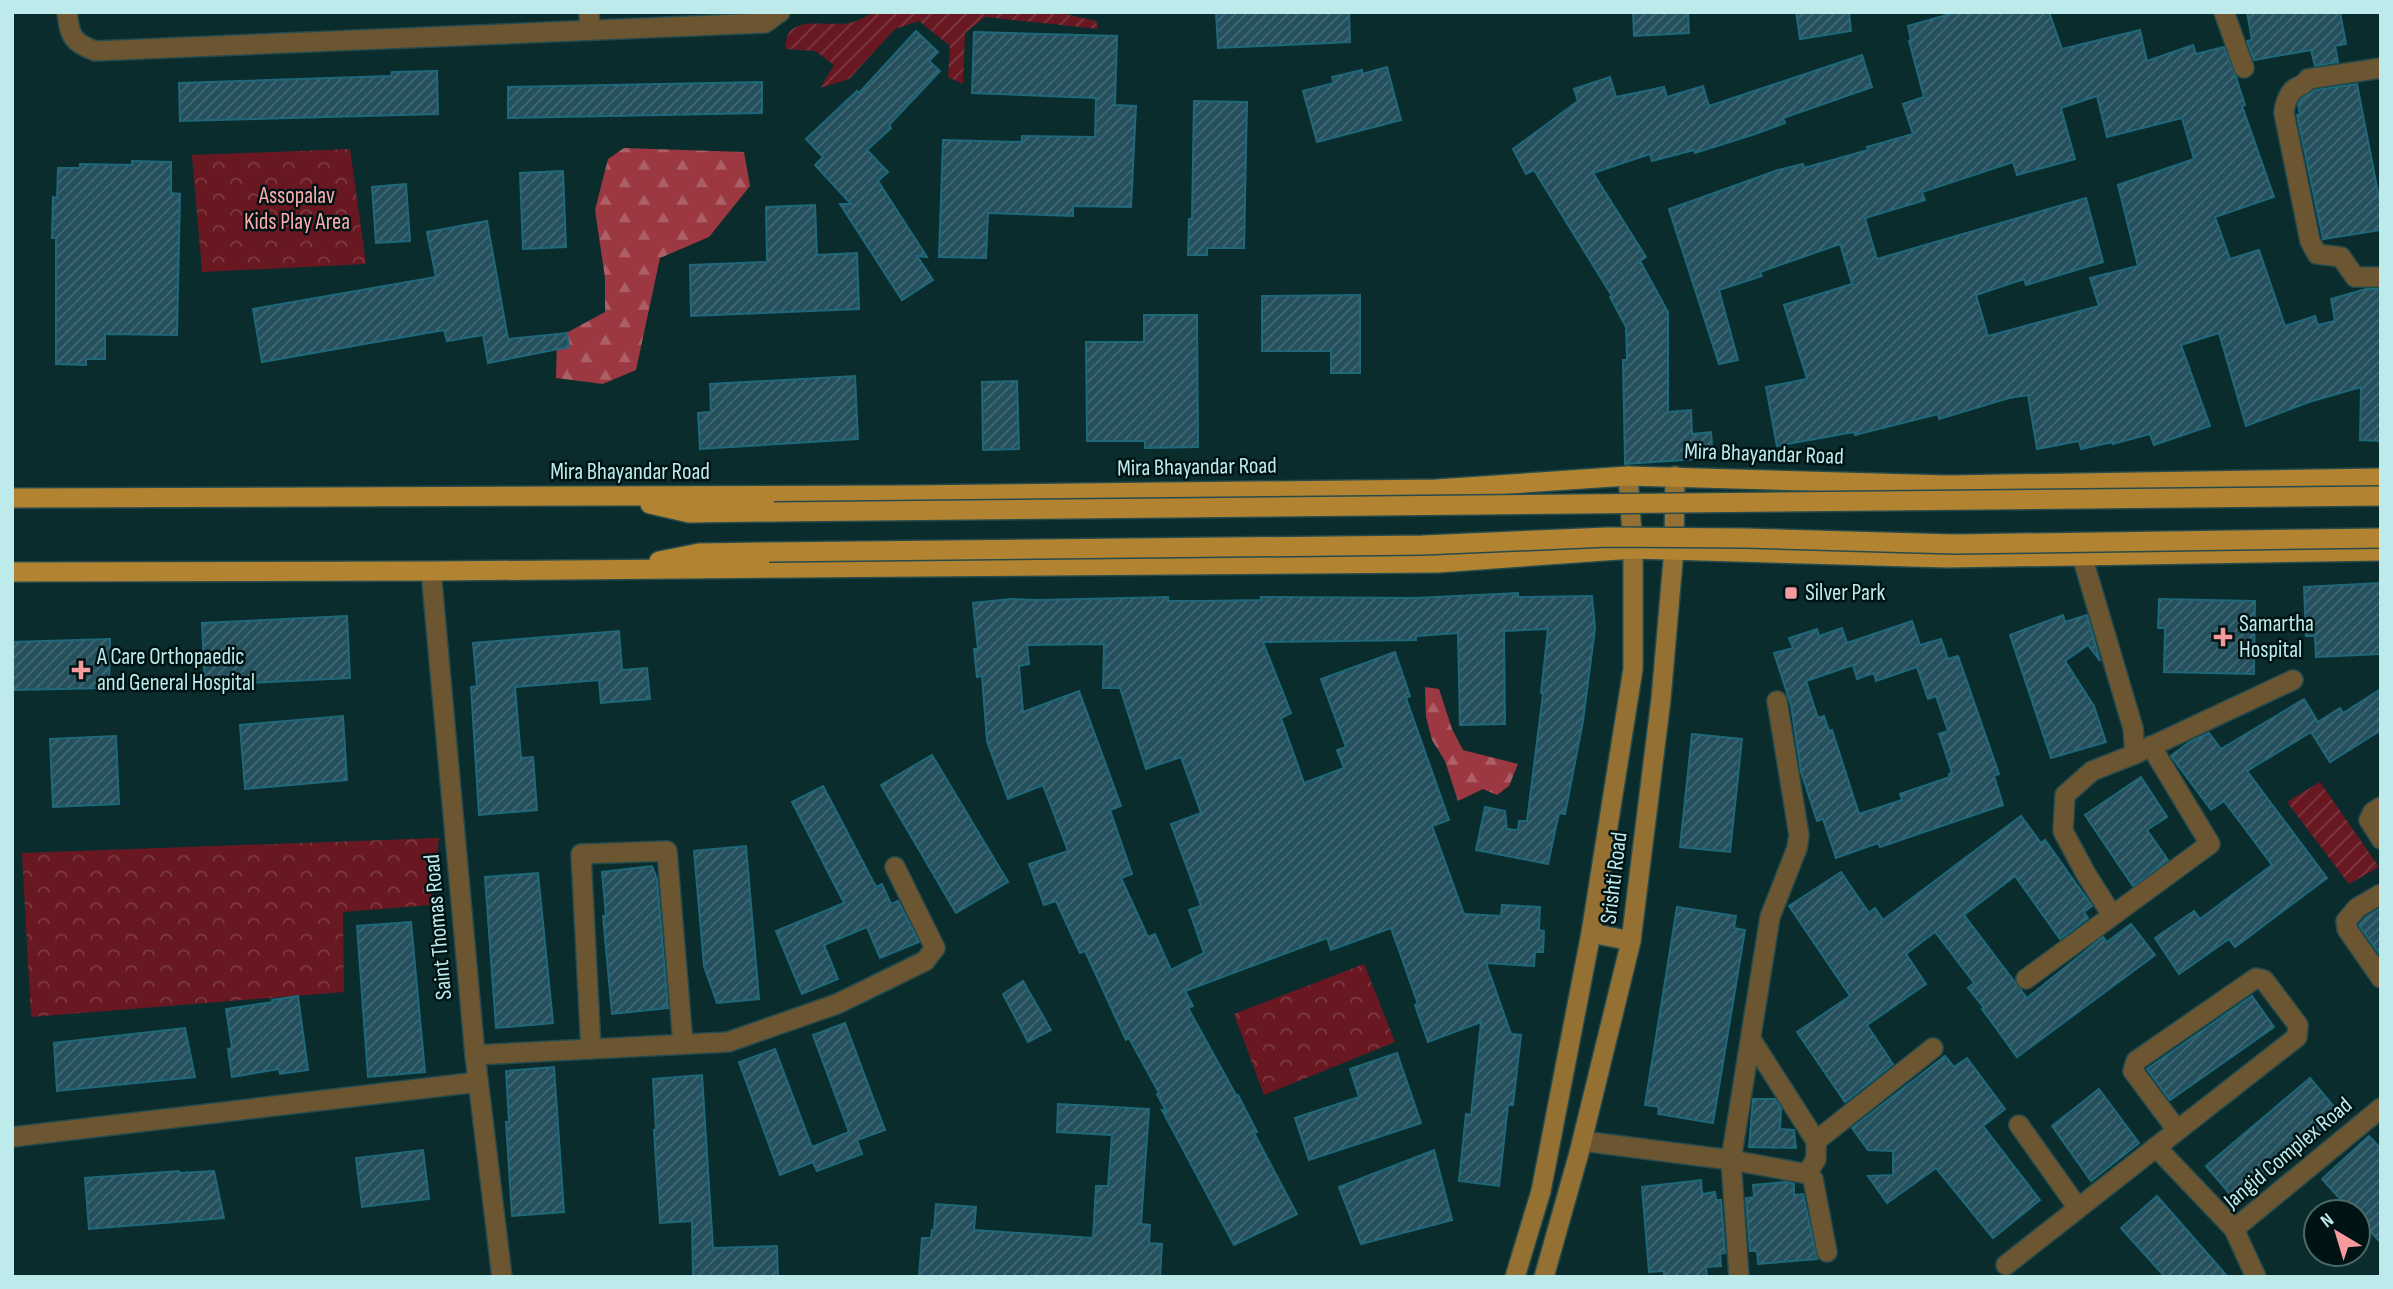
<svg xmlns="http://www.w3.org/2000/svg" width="2393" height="1289" font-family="'Sofia Sans Condensed',sans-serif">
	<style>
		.forest { fill: url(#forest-firs) }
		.park { fill: url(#park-crowns) }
		.garden { fill: url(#garden-furrows) }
		.building { fill: url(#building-hatch); stroke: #1f687a; stroke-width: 2; fill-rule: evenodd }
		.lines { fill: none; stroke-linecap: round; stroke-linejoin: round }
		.minor-casing { stroke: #274b4c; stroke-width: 22 }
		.tertiary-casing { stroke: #274b4c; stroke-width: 22 }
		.secondary-casing { stroke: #274b4c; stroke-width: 22 }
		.primary-casing { stroke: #274b4c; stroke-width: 22 }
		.minor { stroke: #6c5632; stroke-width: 19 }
		.tertiary { stroke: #6c5632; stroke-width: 19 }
		.secondary { stroke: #947033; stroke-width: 19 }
		.primary { stroke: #b28331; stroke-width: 19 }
		.primary-bridge-casing { stroke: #274b4c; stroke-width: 22; stroke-linecap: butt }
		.primary-bridge { stroke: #b28331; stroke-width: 19 }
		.poi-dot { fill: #f59b9d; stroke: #001314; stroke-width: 2.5 }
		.labels { text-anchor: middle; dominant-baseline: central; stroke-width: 5; stroke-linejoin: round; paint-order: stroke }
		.park-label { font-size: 23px; fill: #feabad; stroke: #001314 }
		.street-label { font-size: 23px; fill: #bdebec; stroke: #001314 }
		.poi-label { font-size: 23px; fill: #bdebec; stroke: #001314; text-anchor: start }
	</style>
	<defs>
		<pattern id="forest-firs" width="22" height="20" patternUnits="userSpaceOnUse" patternTransform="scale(1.75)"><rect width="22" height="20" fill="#9c3841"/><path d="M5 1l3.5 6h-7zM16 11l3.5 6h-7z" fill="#ac5f66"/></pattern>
		<pattern id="park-crowns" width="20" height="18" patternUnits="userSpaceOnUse" patternTransform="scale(1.75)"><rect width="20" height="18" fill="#691822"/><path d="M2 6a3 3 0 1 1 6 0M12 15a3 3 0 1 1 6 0" fill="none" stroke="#7c3a42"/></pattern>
		<pattern id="garden-furrows" width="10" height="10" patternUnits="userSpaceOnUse" patternTransform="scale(1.75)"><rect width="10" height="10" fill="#691822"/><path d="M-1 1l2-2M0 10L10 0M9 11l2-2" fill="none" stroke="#7c3a42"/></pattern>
		<pattern id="building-hatch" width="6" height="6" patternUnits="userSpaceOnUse" patternTransform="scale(1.75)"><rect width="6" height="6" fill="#24505d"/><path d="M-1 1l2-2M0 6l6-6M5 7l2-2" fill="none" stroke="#426974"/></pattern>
	</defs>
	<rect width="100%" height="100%" fill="#0b2c2d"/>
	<g class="forest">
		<path d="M 624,148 L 744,152 L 750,186 L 709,237 L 660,258 L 636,370 L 603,384 L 556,378 L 557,338 L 605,312 L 605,278 L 595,210 L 608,159 Z"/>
		<path d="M 1425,687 L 1439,689 L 1452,729 L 1463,750 L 1518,764 L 1509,786 L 1497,795 L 1483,789 L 1458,801 L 1445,761 L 1432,740 L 1426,717 Z"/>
	</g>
	<g class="park">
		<path d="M 350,149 L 366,264 L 202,272 L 192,155 Z"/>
		<path d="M 439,838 L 431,905 L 343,912 L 344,992 L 31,1017 L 22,853 Z"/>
		<path d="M 1364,964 L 1395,1042 L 1264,1095 L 1234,1014 Z"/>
	</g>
	<g class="garden">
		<path d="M 875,12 L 1056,12 L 1096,21 L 1098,29 L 985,17 L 965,33 L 963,84 L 948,77 L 950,46 L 919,21 L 895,29 L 849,79 L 820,88 L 834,65 L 815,51 L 786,49 C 783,13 825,27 848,23 C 857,22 866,16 875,12 Z"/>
		<path d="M 2320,782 L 2379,867 L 2349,884 L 2287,802 Z"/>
	</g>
	<g class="building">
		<path d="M 1216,12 L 1349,12 L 1350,42 L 1218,48 Z"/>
		<path d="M 1633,12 L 1688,12 L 1689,33 L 1634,36 Z"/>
		<path d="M 1796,12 L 1849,12 L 1851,31 L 1800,39 Z"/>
		<path d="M 1957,12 L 2049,12 L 2062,49 L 2140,30 L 2147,61 L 2193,45 L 2196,54 L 2224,47 L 2236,77 L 2245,105 L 2242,106 L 2274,197 L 2215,217 L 2230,259 L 2259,250 L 2285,326 L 2315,316 L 2318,325 L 2335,321 L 2331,299 L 2366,289 L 2381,289 L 2381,441 L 2360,440 L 2361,387 L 2309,402 L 2246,426 L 2219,333 L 2181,345 L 2210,426 L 2154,445 L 2150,434 L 2113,444 L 2113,442 L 2081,449 L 2079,441 L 2037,449 L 2028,395 L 2009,398 L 1939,419 L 1938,414 L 1855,435 L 1854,432 L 1777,446 L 1766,387 L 1807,379 L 1784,305 L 1852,284 L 1840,244 L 1760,272 L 1762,276 L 1719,290 L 1738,360 L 1719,364 L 1669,209 L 1778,170 L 1803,164 L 1804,168 L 1868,150 L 1867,147 L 1913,134 L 1903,104 L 1924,97 L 1909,41 L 1911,40 L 1908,26 ZM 2097,96 L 2107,137 L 2182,118 L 2194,159 L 2118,185 L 2138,266 L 2090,278 L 2099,306 L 1988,336 L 1976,295 L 2024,279 L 2026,285 L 2103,262 L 2086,198 L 1877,259 L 1865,218 L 1925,200 L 1922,192 L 2013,162 L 2017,175 L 2075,159 L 2061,108 Z"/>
		<path d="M 2247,12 L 2340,12 L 2346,44 L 2335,46 L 2338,62 L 2315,66 L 2311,50 L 2254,60 L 2247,41 L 2252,40 Z"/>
		<path d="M 916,31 L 938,52 L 929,61 L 940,71 L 889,125 L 891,128 L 867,150 L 888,172 L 878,181 L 927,257 L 917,256 L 933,280 L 902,300 L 840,204 L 851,204 L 815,165 L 823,157 L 806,139 L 857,91 L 859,93 Z"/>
		<path d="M 974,32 L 1117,36 L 1115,105 L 1136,106 L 1131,207 L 1073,206 L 1073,216 L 988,213 L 986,258 L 939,257 L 943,140 L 1022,142 L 1022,136 L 1095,137 L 1096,98 L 972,93 Z"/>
		<path d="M 1862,55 L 1872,87 L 1783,118 L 1785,123 L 1755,134 L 1695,153 L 1694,150 L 1652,161 L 1650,154 L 1593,173 L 1646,257 L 1640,261 L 1668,312 L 1668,412 L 1691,410 L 1692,434 L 1711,432 L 1713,458 L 1625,464 L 1623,360 L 1627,360 L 1626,327 L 1610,297 L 1612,296 L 1534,170 L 1526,174 L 1513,149 L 1578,101 L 1574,89 L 1610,77 L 1616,97 L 1664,87 L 1667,97 L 1703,86 L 1709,106 Z"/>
		<path d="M 1387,67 L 1401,120 L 1317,142 L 1303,91 L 1334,83 L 1332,77 L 1362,70 L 1362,74 Z"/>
		<path d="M 437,71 L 438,114 L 180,121 L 179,83 L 391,76 L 392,72 Z"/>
		<path d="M 762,82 L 762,113 L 508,118 L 508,87 Z"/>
		<path d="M 2357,84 L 2381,208 L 2381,230 L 2323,239 L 2297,115 L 2300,114 L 2298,105 L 2301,99 L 2315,90 Z"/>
		<path d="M 1194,101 L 1247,102 L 1244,248 L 1207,248 L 1207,255 L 1188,255 L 1189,219 L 1192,219 Z"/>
		<path d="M 132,161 L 171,162 L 171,193 L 180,194 L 177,335 L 105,334 L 105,359 L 86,359 L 86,365 L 56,364 L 56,238 L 52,238 L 53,197 L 57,198 L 58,168 L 80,168 L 80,164 L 132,165 Z"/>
		<path d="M 563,171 L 566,247 L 523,249 L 520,173 Z"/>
		<path d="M 406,184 L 410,241 L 376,243 L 372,187 Z"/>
		<path d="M 815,205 L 817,255 L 857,253 L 859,309 L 691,316 L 690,265 L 767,262 L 766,207 Z"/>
		<path d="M 487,221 L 508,339 L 567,333 L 569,347 L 488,363 L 483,335 L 447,341 L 444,330 L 262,362 L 253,309 L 436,277 L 427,232 Z"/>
		<path d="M 1360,295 L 1360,373 L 1331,373 L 1331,351 L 1262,351 L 1262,296 Z"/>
		<path d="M 1144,315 L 1197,315 L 1198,447 L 1145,448 L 1145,441 L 1087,441 L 1086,342 L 1144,342 Z"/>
		<path d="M 855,376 L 858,439 L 700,449 L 698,413 L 711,412 L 710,384 Z"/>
		<path d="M 1017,381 L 1019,449 L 983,450 L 982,382 Z"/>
		<path d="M 2381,583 L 2381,654 L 2316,657 L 2315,636 L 2306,636 L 2304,587 Z"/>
		<path d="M 1518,593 L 1518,597 L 1592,596 L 1595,628 L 1583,721 L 1565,814 L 1559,813 L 1548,864 L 1476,850 L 1485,807 L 1505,811 L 1507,829 L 1518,830 L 1519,821 L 1527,821 L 1543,694 L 1541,693 L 1548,629 L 1504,631 L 1505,724 L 1460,725 L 1458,633 L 1416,636 L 1416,640 L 1263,642 L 1291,713 L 1281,718 L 1304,783 L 1344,768 L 1337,750 L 1346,747 L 1321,679 L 1395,652 L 1410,696 L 1406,698 L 1449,820 L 1432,826 L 1464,914 L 1501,916 L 1502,905 L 1540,907 L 1539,930 L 1544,931 L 1543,952 L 1535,952 L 1534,966 L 1486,963 L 1511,1034 L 1521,1035 L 1513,1105 L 1508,1105 L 1499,1186 L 1459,1181 L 1466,1114 L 1471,1115 L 1481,1022 L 1428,1042 L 1415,1005 L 1418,1004 L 1391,928 L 1331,950 L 1327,938 L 1185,991 L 1193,1006 L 1188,1008 L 1236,1095 L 1238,1095 L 1257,1132 L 1254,1133 L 1297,1214 L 1234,1245 L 1162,1110 L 1166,1111 L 1157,1094 L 1159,1093 L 1129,1038 L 1126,1040 L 1085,951 L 1080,953 L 1056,901 L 1044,905 L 1029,864 L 1068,851 L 1043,785 L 1008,799 L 987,741 L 982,676 L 977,677 L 974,649 L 978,649 L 973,603 L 1011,599 L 1039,600 L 1168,597 L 1168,601 L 1203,601 L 1261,600 L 1261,597 L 1415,598 ZM 1104,644 L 1103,688 L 1120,688 L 1146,769 L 1181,757 L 1201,813 L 1171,824 L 1201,906 L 1189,910 L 1204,953 L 1171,970 L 1155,934 L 1148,937 L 1121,878 L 1132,874 L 1110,810 L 1121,806 L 1079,691 L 1023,712 L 1019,666 L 1029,664 L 1027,645 Z"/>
		<path d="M 2159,599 L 2255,601 L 2254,674 L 2164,672 L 2165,628 L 2158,628 Z"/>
		<path d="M 2063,615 L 2065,622 L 2087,615 L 2100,661 L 2088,645 L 2065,661 L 2094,706 L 2106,742 L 2051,758 L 2010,635 Z"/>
		<path d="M 347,616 L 350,678 L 205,685 L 202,623 Z"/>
		<path d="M 1912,621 L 1920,645 L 1941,639 L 1948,659 L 1958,656 L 1999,774 L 1994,776 L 2003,805 L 1880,847 L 1878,843 L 1836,858 L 1823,819 L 1817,821 L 1801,772 L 1791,705 L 1774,653 L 1793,648 L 1789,638 L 1817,629 L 1819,636 L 1842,628 L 1847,643 ZM 1853,665 L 1857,679 L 1874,673 L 1876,681 L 1917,667 L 1928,699 L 1936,696 L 1948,731 L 1939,734 L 1952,773 L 1949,774 L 1950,777 L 1900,794 L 1902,800 L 1859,814 L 1832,730 L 1829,731 L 1824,716 L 1818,718 L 1806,681 Z"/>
		<path d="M 619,631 L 622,670 L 647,668 L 650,699 L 601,703 L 599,680 L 515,687 L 521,758 L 533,757 L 537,810 L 479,815 L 471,687 L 477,686 L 473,643 Z"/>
		<path d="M 110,639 L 109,688 L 12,690 L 12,642 Z"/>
		<path d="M 2381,689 L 2381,730 L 2330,762 L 2311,732 L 2247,771 L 2327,878 L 2235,947 L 2229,939 L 2179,974 L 2155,938 L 2194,911 L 2200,919 L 2272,865 L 2224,801 L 2211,810 L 2171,756 L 2189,742 L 2209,733 L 2221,749 L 2304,699 L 2318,722 L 2340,708 L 2343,713 Z"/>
		<path d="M 343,716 L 347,780 L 245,789 L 240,725 Z"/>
		<path d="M 1692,734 L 1742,739 L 1730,852 L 1680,847 Z"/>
		<path d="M 116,736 L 119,804 L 53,807 L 50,739 Z"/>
		<path d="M 932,755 L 1008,882 L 956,913 L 881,785 Z"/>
		<path d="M 2141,777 L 2167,817 L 2147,830 L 2168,860 L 2133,886 L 2085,815 Z"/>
		<path d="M 823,786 L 876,887 L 882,884 L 891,904 L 898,901 L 919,942 L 880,958 L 867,927 L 824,945 L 838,979 L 802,994 L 776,931 L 844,903 L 792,802 Z"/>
		<path d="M 2021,816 L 2041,843 L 2045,840 L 2092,906 L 2084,912 L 2088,918 L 2060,939 L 2015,876 L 1964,915 L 2027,998 L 2103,937 L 2107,942 L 2131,924 L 2155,955 L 2017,1057 L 1982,1009 L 1984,1008 L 1968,988 L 1974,983 L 1935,932 L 1906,954 L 1926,984 L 1867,1025 L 1893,1064 L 1845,1102 L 1797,1032 L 1850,996 L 1789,906 L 1841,872 L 1869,913 L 1875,908 L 1883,920 Z"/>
		<path d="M 746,846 L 759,999 L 717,1003 L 704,966 L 694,851 Z"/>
		<path d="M 652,866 L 657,879 L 668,1008 L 612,1014 L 603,916 L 606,916 L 602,872 Z"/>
		<path d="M 538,873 L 553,1023 L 496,1028 L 485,877 Z"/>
		<path d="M 1677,907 L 1736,916 L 1734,928 L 1745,930 L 1713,1123 L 1658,1114 L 1659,1107 L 1645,1105 Z"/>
		<path d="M 2381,908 L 2381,956 L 2359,925 L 2365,918 Z"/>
		<path d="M 411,922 L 425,1072 L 368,1077 L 357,926 Z"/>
		<path d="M 1023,981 L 1051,1030 L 1028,1042 L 1003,994 Z"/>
		<path d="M 298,996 L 308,1070 L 280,1074 L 279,1069 L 232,1077 L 228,1049 L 232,1048 L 226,1009 L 273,1002 L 272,1000 Z"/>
		<path d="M 2252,996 L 2274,1027 L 2170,1100 L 2147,1069 Z"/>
		<path d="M 845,1023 L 885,1130 L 857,1140 L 862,1154 L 817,1171 L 813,1162 L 780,1175 L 739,1062 L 775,1049 L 812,1147 L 849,1132 L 813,1035 Z"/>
		<path d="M 185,1028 L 195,1077 L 57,1091 L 54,1043 Z"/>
		<path d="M 1397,1053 L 1421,1123 L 1309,1160 L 1295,1118 L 1359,1097 L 1350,1069 Z"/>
		<path d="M 1945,1056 L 1954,1067 L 1967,1058 L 2005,1109 L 1983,1126 L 2040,1200 L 1993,1238 L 1936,1168 L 1887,1203 L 1868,1176 L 1893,1175 L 1893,1151 L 1868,1150 L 1852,1128 Z"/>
		<path d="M 554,1067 L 564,1212 L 512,1216 L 506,1122 L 509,1122 L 506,1071 Z"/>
		<path d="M 702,1075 L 713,1248 L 777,1246 L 778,1277 L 693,1277 L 692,1221 L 660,1223 L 654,1130 L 656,1129 L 653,1079 Z"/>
		<path d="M 2310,1078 L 2340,1114 L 2236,1201 L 2206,1166 Z"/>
		<path d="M 2099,1089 L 2139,1143 L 2091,1181 L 2052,1126 Z"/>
		<path d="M 1753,1099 L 1775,1099 L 1781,1108 L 1780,1129 L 1794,1130 L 1796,1148 L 1749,1147 Z"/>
		<path d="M 1058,1104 L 1149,1109 L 1141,1224 L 1150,1225 L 1149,1243 L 1162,1244 L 1160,1277 L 919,1277 L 922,1238 L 931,1238 L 932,1230 L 934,1230 L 936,1204 L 976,1207 L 974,1230 L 1093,1238 L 1096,1186 L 1108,1186 L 1112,1135 L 1057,1132 Z"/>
		<path d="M 2369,1136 L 2381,1149 L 2381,1243 L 2358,1218 L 2358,1212 L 2352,1212 L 2322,1179 Z"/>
		<path d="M 423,1150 L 429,1199 L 362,1207 L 356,1158 Z"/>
		<path d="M 1434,1150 L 1452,1220 L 1361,1244 L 1339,1187 Z"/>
		<path d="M 179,1171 L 179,1173 L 214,1171 L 224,1218 L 89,1229 L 85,1178 Z"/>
		<path d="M 1701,1180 L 1702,1194 L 1715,1192 L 1716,1200 L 1721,1200 L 1725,1253 L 1720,1254 L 1721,1266 L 1706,1267 L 1707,1277 L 1664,1277 L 1664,1271 L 1649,1272 L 1642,1187 Z"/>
		<path d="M 1786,1182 L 1794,1184 L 1794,1195 L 1803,1194 L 1817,1259 L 1758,1264 L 1757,1251 L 1750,1251 L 1746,1198 L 1754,1197 L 1753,1185 Z"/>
		<path d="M 2157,1196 L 2228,1277 L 2165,1277 L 2121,1228 Z"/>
	</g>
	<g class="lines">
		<defs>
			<g id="minor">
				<path d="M 67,12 C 70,37 72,42 95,51 L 765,23 L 780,12"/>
				<path d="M 589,12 L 590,30"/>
				<path d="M 2224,12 L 2244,68"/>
				<path d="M 2381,68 L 2308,79 C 2303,87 2299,85 2293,90 C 2288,95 2284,107 2284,113 L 2310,241 L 2317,254 L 2341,257 L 2355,277 L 2381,277"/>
				<path d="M 2082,556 L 2133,728 L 2135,754"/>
				<path d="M 2381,807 L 2373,812 L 2369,820 L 2381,839"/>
				<path d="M 2381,894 L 2357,908 L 2346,921 L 2347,929 L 2381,978"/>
				<path d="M 2112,915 L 2086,874 L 2063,831 L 2065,795 L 2092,771 L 2135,754 L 2293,680"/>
				<path d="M 2026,979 L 2210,844 L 2151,746"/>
				<path d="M 1752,1041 L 1816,1141 L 1816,1159 L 1807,1174"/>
				<path d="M 591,1049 L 581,854 L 667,851 L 683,1044"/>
				<path d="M 475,1055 L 728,1042 L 837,1004 L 925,961 L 935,948 L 895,867"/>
				<path d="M 2019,1125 L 2078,1208"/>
				<path d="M 12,1137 L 478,1082"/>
				<path d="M 1582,1141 L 1731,1160 L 1808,1174 L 1813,1179 L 1827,1252"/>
				<path d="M 1816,1141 L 1933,1048"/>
				<path d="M 2156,1147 L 2234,1229"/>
				<path d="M 2006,1265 C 2103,1188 2200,1113 2297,1037 L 2298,1025 L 2264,980 L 2256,978 L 2136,1061 L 2133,1071 L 2177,1130"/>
				<path d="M 1739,1277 L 1731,1160 L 1770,917 L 1797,848 L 1799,835 L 1777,701"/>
				<path d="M 2256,1277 L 2234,1229 L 2381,1108"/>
			</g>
			<path id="tertiary" d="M 431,571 L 475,1055 L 502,1277"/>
			<g id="secondary">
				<path d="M 1591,933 L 1631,941"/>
				<path d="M 1515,1277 L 1541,1191 L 1591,933 L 1633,669 L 1633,549 L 1628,476"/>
				<path d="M 1544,1277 L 1579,1153 L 1631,941 L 1661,699 L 1674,549 L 1675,476"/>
			</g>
			<g id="primary">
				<path d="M 12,498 L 909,495 L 1436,489 L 1628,476 L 1947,485 L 2381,478"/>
				<path d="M 650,504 L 689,513 L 774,512"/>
				<path d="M 659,561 L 699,553 L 769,552"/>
				<path d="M 12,572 L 431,571 L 1438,563 L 1633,549 L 1947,558 L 2381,551"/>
			</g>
		</defs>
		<use href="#minor" class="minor-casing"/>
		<use href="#tertiary" class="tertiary-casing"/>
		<use href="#secondary" class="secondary-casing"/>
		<use href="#primary" class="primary-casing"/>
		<use href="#minor" class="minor"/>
		<use href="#tertiary" class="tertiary"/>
		<use href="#secondary" class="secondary"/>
		<use href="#primary" class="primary"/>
		<defs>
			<g id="primary-bridge">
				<path d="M 774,512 L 2381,496"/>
				<path d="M 769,552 L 1423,545 L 1608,537 L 1746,538 L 1954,544 L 2381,538"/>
			</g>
		</defs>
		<use href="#primary-bridge" class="primary-bridge-casing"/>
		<use href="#primary-bridge" class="primary-bridge"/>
	</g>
	<g class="poi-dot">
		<rect x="1784" y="586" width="14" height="14" rx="3.5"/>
		<path d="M2219.5 626.5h7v7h7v7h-7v7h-7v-7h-7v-7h7z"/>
		<path d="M77.5 659.5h7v7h7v7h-7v7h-7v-7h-7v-7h7z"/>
	</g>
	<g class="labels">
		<g class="park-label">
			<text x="297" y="196">Assopalav<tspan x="297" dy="26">Kids Play Area</tspan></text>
		</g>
		<g class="street-label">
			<text transform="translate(1764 454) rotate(2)">Mira Bhayandar Road</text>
			<text transform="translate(1197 467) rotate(-1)">Mira Bhayandar Road</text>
			<text x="630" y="472">Mira Bhayandar Road</text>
			<text transform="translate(1614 878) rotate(-83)">Srishti Road</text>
			<text transform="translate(438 927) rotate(-95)">Saint Thomas Road</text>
			<text transform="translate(2288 1153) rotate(-40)">Jangid Complex Road</text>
		</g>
		<g class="poi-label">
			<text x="1805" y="593">Silver Park</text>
			<text x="2239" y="624">Samartha<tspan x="2239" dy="26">Hospital</tspan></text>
			<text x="97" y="657">A Care Orthopaedic<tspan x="97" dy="26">and General Hospital</tspan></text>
		</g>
	</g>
	<rect width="2393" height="1289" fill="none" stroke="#bdebec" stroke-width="28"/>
	<g transform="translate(2337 1233) rotate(322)"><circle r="33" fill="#001314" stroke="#4c696a" stroke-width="2"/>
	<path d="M0-5L12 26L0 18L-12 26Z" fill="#f59b9d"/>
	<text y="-10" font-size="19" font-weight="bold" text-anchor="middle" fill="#bdebec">N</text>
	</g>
</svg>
